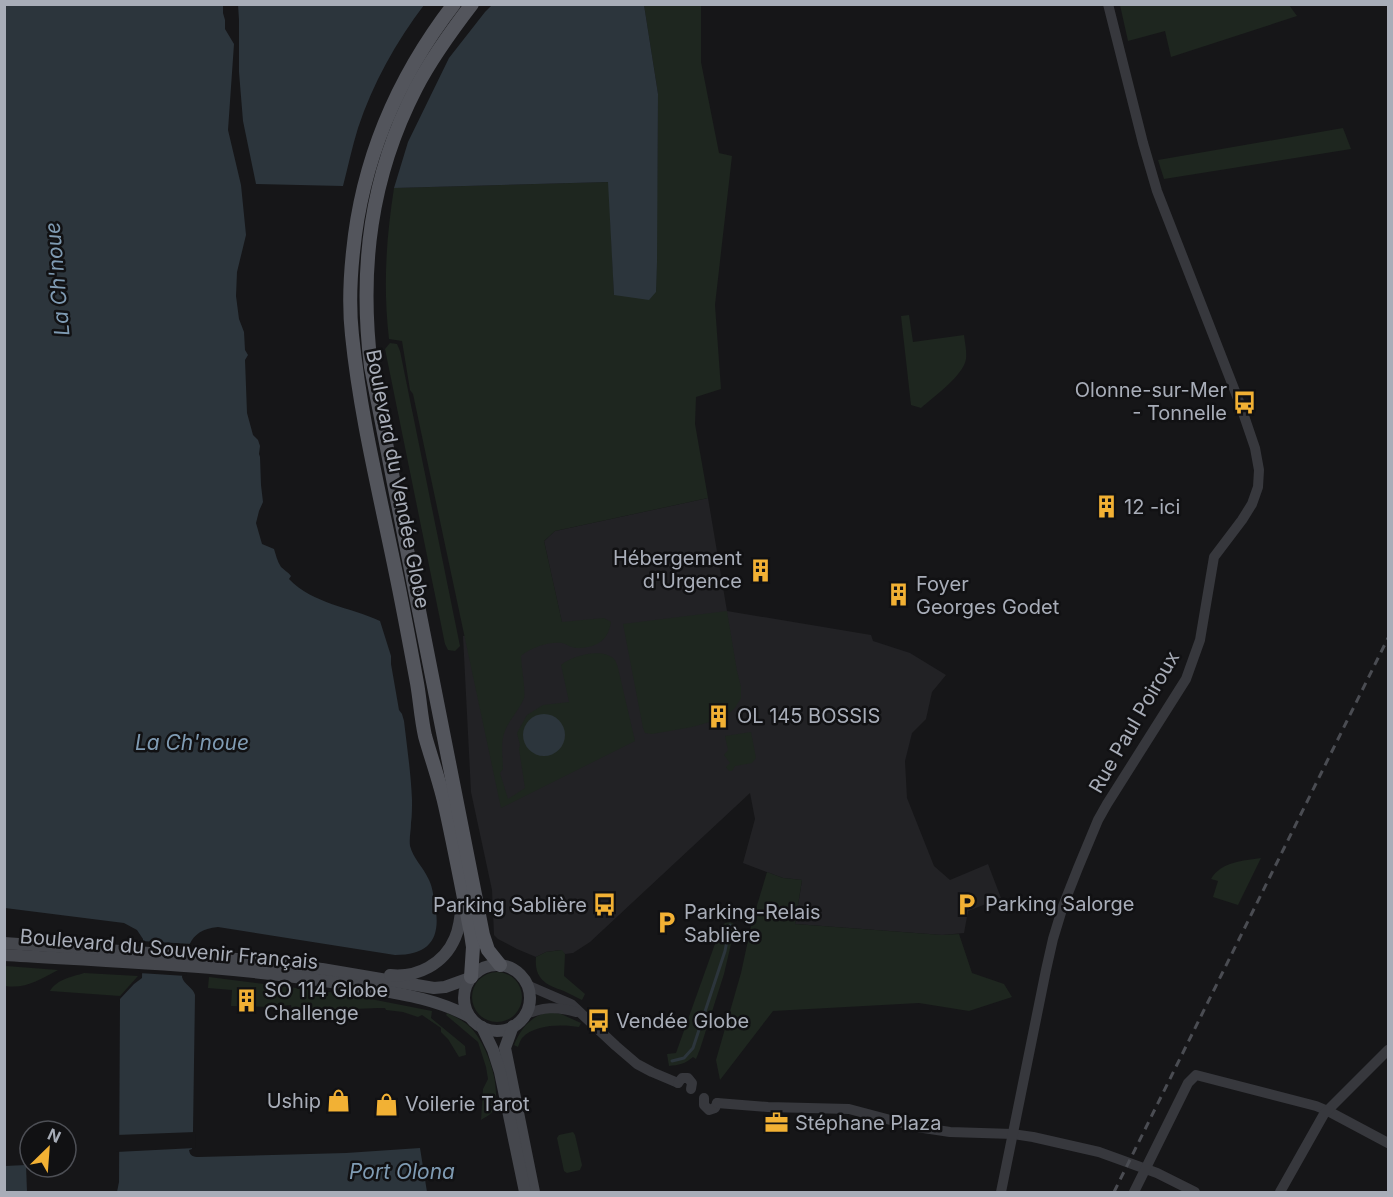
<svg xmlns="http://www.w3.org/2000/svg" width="1393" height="1197" font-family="Inter,sans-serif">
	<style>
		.built { fill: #222225 }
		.green { fill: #1e261f }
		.water { fill: #2c353c }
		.pier { fill: #161618 }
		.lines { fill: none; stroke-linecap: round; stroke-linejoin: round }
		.stream { stroke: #2c353c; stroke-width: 3 }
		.tertiary { stroke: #37383d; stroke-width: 10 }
		.secondary { stroke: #45474d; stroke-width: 12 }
		.primary { stroke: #53555c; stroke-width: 14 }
		.rail { stroke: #4a4c52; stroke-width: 3; stroke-dasharray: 8 6; stroke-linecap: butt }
		.labels { text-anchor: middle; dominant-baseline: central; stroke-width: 5; stroke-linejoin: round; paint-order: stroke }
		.poi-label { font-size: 20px; fill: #a8adb8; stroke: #111113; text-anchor: start }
		.street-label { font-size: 20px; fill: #a8adb8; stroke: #111113 }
		.water-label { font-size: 21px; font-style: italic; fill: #7f9bb3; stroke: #111113 }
	</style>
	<rect width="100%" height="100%" fill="#161618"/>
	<path class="built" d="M 708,498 L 727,611 L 871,635 L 873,641 L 910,653 L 946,675 L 932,692 L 926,719 L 912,733 L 905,761 L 907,798 L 934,866 L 950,880 L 988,864 L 1001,898 L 968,911 L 964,933 L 942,935 L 795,924 L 802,880 L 783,878 L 743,863 L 755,819 L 750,793 L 590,942 L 573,953 L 565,954 L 561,950 L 546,952 L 536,957 L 517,949 L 498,939 L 494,935 L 492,890 L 471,792 L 463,636 L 562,623 L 544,541 L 555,531 Z"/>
	<g class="green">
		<path d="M 644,5 L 701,5 L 701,62 L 719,153 L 732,156 L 715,305 L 721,389 L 696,397 L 695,424 L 708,498 L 555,531 L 544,541 L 562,622 L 604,618 L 611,622 C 608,642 595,648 576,648 C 571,648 567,644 562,643 C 550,641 529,648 521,656 C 521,665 526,692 524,698 C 520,709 509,720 505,731 C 500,742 503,758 503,769 L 500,773 L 508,799 L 525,788 L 519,749 L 520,745 L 517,733 L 527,715 L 543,705 L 569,702 L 561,665 C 571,656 602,647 614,659 C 616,661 617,665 618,668 L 635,741 L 501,808 L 413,394 L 410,390 L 402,341 L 389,339 C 383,288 386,239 394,188 L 609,182 L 614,295 L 656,292 L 658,94 Z"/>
		<path d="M 1120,5 L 1289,5 L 1297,16 L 1171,57 L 1165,31 L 1128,41 Z"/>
		<path d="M 1343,128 L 1351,149 L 1164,179 L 1158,160 Z"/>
		<path d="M 909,315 L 913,342 L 964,335 C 965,343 967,352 966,359 C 964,375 933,397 921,408 L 911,405 L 901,316 Z"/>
		<path d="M 390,343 L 397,344 L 400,351 L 460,646 L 455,651 L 448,650 L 445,644 L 385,349 Z"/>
		<path d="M 727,611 L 737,671 L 741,687 L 741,698 L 735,708 L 724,718 L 692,727 L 652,734 L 645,733 L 643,728 L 623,624 Z"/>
		<path d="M 751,732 L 756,758 L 752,763 L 735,766 L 732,771 L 729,771 L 726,767 L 730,763 L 724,755 L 728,750 L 725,736 Z"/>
		<path d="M 1261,858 L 1238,905 L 1213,897 L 1218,881 L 1211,879 C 1222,861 1243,861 1261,858 Z"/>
		<path d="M 767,872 L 783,878 L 802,880 L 795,924 L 942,935 L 959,934 L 972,973 L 1004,984 L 1012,997 L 969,1011 L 919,1003 L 773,1011 L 720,1080 L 716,1060 L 741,973 L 752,922 Z"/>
		<path d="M 730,922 L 734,924 L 735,927 L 724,974 L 700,1049 L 696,1059 L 693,1057 C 685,1064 679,1065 669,1066 L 667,1054 L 676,1053 L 721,927 L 725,923 Z"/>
		<path d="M 562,950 L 565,954 L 564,976 L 585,994 L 582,1000 C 576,997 570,994 564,991 C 546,985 534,979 536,957 L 546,952 Z"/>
		<path d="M 5,966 L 6,966 L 58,970 C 39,980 26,989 5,986 Z"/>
		<circle cx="497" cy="997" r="25"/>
		<path d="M 84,973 L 138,976 L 120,996 L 50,991 C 57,979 72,977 84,973 Z"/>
		<path d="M 209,977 L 345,994 L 432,1011 L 431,1018 L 465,1046 L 466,1055 L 459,1057 L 448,1039 L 441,1032 L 441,1028 L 422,1015 L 418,1017 L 403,1012 L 386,1010 L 385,1008 L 378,1008 L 330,1010 L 329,1011 L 322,1010 L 292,1011 L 291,1005 L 269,1007 L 231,1006 L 232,990 L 208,988 Z"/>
		<path d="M 549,1012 L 561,1014 L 581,1023 L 579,1027 C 563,1024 534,1024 522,1038 C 520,1041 519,1044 518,1047 L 514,1045 C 521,1028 531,1016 549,1012 Z"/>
		<path d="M 447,1013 C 456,1017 464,1021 471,1028 C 487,1044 504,1091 492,1112 C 489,1116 485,1117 481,1120 L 483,1089 L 488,1079 L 486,1067 L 478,1042 L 446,1015 Z"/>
		<path d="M 573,1132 L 575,1135 L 582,1165 L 580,1170 L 567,1173 L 564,1171 L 557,1138 L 559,1135 Z"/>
	</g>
	<g class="water">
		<path d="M 238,4 L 424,5 C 396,42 373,83 358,128 C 352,147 348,167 343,186 L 256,184 L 243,121 L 239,72 L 239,20 Z"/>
		<path d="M 493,4 L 644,5 L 658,94 L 657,262 L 656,292 L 649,300 L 614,295 L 608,182 L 394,188 L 408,142 L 449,58 L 485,12 Z"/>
		<path d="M 4,5 L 223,5 L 223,13 L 225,20 L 225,29 L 234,44 L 228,130 L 241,185 L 246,235 L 237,272 L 236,296 L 239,319 L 244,332 L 245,350 L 248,355 L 245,360 L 247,413 L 253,435 L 258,440 L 260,446 L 259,454 L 260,457 L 261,485 L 263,502 L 259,511 L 256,523 L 262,544 L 274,549 C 276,555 277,561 281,567 C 284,570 288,572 291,576 L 289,579 C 313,604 350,607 380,621 L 391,656 L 391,664 L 399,710 L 402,714 L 404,721 C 407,747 411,774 412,800 C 412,807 412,816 411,823 C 411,831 409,838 410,846 C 413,858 423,867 428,878 C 432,885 433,893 434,900 C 442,935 433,955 395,955 L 218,927 C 186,930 187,952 182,977 C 184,985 193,987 195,995 L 193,1131 L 192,1149 L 189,1150 C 190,1156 193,1157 199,1157 L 346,1153 L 420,1148 L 427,1192 L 117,1192 L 119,1182 L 120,999 L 134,984 L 142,978 L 143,939 L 137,930 L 124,923 L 5,908 Z"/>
		<circle cx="544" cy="735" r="21"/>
		<path d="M 26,1165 L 27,1192 L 5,1192 L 5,1166 Z"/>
	</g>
	<g class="pier">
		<path d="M 141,941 L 192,944 L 186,976 L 139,973 Z"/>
		<path d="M 196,1132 L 195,1148 L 116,1152 L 116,1135 Z"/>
	</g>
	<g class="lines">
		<path class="stream" d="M 672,1061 L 684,1058 L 693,1048 L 725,951 L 730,925"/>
		<g class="tertiary">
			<path d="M 527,985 L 571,1004 L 616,1046 L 637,1064 L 652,1072 L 678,1083"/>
			<path d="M 524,1015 C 542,1007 557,1006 576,1012"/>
			<path d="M 678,1083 L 682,1078 L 688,1078 L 692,1083 L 691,1089"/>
			<path d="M 704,1098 L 704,1105 L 709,1110 L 715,1108 L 717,1103"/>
			<path d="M 717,1103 L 768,1107 L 849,1109 L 917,1127 L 950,1132 L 1013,1134 L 1033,1137 L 1099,1152 L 1157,1173 L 1195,1192"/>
			<path d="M 1001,1192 L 1046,970 L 1053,939 L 1063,906 L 1078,868 L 1098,820 L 1107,804 L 1186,679 L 1200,640 L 1214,557 L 1242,520 L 1252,504 L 1258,487 L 1259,470 L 1255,448 L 1240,404 L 1157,191 L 1143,143 L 1108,4"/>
			<path d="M 1134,1192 L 1188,1083 L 1196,1075 L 1316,1106 L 1328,1111 L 1388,1143"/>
			<path d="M 1280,1192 L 1324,1114 L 1388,1050"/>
		</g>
		<g class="secondary">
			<path d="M 4,943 L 237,959 L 322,969 L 434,988 L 445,987 L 470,978"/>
			<path d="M 4,955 C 122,962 240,966 356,986 C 395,993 435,998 470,1017"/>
			<circle cx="497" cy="998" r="33"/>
			<path d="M 390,975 C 417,978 444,964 455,938 C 460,927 461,914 462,902"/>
			<path d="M 513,1026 L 505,1048 L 506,1053 L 534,1192"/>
			<path d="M 482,1027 L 493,1050 L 500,1072 L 525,1192"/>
		</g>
		<g class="primary">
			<path d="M 454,4 C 397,78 362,160 353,252 C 350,280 349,308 352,335 C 360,414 379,491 395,569 C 403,607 410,645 417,683 C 420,700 421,718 425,736 C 432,761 441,785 446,810 C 455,851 463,893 471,934 L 473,947 L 471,977"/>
			<path d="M 472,4 C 452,30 431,59 416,88 C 370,177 359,269 371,367 L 483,935 L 488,950 L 500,965"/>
		</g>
		<path class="rail" d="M 1114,1192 L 1388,638"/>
	</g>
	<defs>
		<symbol id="bus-bare" viewBox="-9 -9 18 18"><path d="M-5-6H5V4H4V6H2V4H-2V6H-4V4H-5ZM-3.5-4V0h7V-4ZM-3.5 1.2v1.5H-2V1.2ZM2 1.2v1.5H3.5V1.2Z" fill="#f2b134" stroke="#111113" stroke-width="2.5" paint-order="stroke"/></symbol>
		<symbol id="building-bare" viewBox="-9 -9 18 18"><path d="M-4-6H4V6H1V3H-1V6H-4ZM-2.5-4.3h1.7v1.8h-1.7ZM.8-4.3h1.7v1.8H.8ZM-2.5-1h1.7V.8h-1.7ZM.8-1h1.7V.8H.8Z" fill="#f2b134" stroke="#111113" stroke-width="2.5" paint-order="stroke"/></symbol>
		<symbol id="parking-bare" viewBox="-9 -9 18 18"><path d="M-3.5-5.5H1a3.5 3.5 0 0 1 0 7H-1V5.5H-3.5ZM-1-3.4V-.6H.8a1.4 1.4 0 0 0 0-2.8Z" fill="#f2b134" stroke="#111113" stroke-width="2.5" paint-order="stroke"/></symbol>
		<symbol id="shop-bare" viewBox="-9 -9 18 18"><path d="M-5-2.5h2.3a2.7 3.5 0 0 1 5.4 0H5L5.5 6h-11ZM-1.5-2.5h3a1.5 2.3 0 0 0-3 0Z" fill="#f2b134" stroke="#111113" stroke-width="2.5" paint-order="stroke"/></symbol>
		<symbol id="office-bare" viewBox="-9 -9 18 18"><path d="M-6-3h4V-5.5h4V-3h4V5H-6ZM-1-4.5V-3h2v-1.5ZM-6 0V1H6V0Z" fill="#f2b134" stroke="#111113" stroke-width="2.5" paint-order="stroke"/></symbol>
	</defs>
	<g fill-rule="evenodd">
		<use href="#bus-bare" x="1228" y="386" width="33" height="33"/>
		<use href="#building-bare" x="1090" y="490" width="33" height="33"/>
		<use href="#building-bare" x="744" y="554" width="33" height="33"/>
		<use href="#building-bare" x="882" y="578" width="33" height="33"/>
		<use href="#building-bare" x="702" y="700" width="33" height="33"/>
		<use href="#parking-bare" x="950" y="888" width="33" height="33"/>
		<use href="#bus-bare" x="588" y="888" width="33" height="33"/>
		<use href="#parking-bare" x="650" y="906" width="33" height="33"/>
		<use href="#building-bare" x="230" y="984" width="33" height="33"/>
		<use href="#bus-bare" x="582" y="1004" width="33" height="33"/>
		<use href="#shop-bare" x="322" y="1084" width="33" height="33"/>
		<use href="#shop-bare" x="370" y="1088" width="33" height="33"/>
		<use href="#office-bare" x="760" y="1106" width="33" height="33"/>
	</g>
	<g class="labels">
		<g class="poi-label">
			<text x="1227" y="390" text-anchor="end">Olonne-sur-Mer<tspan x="1227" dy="23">- Tonnelle</tspan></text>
			<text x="1124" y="507">12 -ici</text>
			<text x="742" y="558" text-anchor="end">Hébergement<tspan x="742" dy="23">d'Urgence</tspan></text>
			<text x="916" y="584">Foyer<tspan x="916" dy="23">Georges Godet</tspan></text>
			<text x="737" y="716">OL 145 BOSSIS</text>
			<text x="985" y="904">Parking Salorge</text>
			<text x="587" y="905" text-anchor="end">Parking Sablière</text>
			<text x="684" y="912">Parking-Relais<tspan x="684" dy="23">Sablière</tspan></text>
			<text x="264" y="990">SO 114 Globe<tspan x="264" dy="23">Challenge</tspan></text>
			<text x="616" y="1021">Vendée Globe</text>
			<text x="321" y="1101" text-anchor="end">Uship</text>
			<text x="405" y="1104">Voilerie Tarot</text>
			<text x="795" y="1123">Stéphane Plaza</text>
		</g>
		<g class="street-label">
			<text transform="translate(398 479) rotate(79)">Boulevard du Vendée Globe</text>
			<text transform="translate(1134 722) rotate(-60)">Rue Paul Poiroux</text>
			<text transform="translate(169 949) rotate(5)">Boulevard du Souvenir Français</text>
		</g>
		<g class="water-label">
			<text transform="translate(57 279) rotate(-95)">La Ch'noue</text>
			<text x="192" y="742">La Ch'noue</text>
			<text x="402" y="1171">Port Olona</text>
		</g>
	</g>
	<rect width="1393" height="1197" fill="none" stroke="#a8adb8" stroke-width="12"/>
	<g transform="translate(48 1149) rotate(25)"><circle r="28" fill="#111113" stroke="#4d4f55" stroke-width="1.5"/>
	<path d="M0-4.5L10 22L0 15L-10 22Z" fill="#f2b134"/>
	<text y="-9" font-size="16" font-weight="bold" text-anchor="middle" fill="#a8adb8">N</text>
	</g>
</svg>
